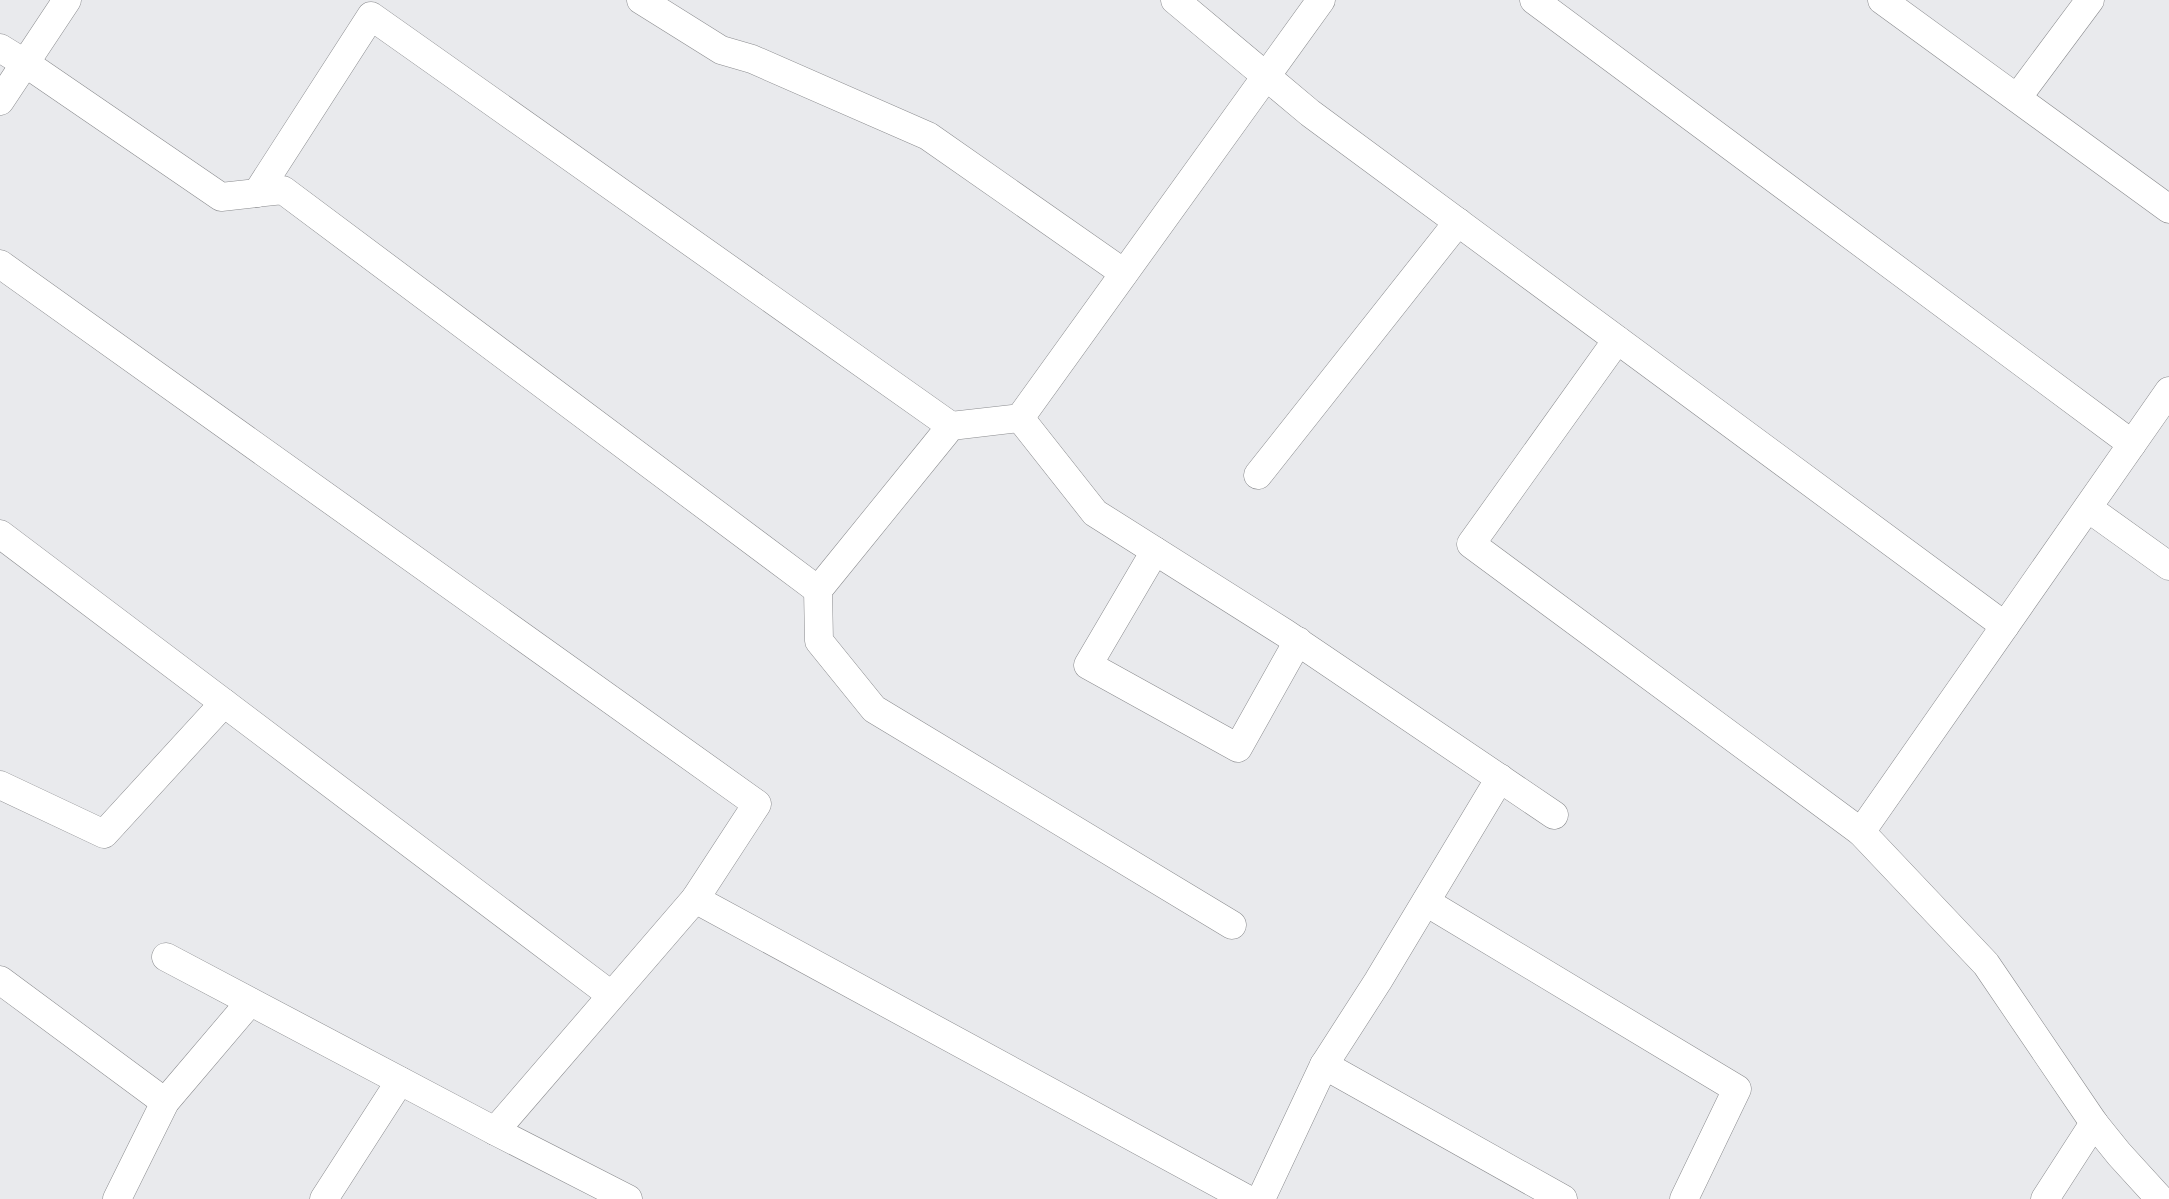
<svg xmlns="http://www.w3.org/2000/svg" width="2169" height="1199" font-family="Inter,sans-serif">
	<style>
		.lines { fill: none; stroke-linecap: round; stroke-linejoin: round }
		.minor-casing { stroke: #8a8b8e; stroke-width: 29 }
		.major-casing { stroke: #8a8b8e; stroke-width: 29 }
		.minor { stroke: #fff; stroke-width: 28 }
		.major { stroke: #fff; stroke-width: 28 }
	</style>
	<rect width="100%" height="100%" fill="#e9eaed"/>
	<g class="lines">
		<defs>
			<g id="minor">
				<path d="M 641,0 L 721,50 L 752,59 L 928,136 L 1124,273"/>
				<path d="M 1175,0 L 1310,113 L 2005,626"/>
				<path d="M 1534,0 L 2132,444 L 1861,832 L 1986,964 L 2094,1123 L 2119,1154 L 2160,1199"/>
				<path d="M 1882,0 L 2169,209"/>
				<path d="M 0,48 L 34,69 L 221,197 L 283,190 L 818,590"/>
				<path d="M 2017,98 L 2090,0"/>
				<path d="M 257,193 L 371,16 L 951,426"/>
				<path d="M 0,264 L 757,804 L 695,899 L 1247,1199"/>
				<path d="M 1617,340 L 1471,544 L 1861,832"/>
				<path d="M 1020,418 L 1095,513 L 1285,633 L 1554,815"/>
				<path d="M 2132,444 L 2169,391"/>
				<path d="M 1258,475 L 1458,222"/>
				<path d="M 2088,508 L 2169,566"/>
				<path d="M 0,534 L 611,995"/>
				<path d="M 1155,551 L 1088,665 L 1238,748 L 1298,641"/>
				<path d="M 0,785 L 104,834 L 224,703"/>
				<path d="M 1426,902 L 1737,1089 L 1684,1199"/>
				<path d="M 1232,925 L 874,709 L 819,641 L 818,590 L 951,426 L 1020,418 L 1321,0"/>
				<path d="M 166,957 L 495,1131 L 628,1199"/>
				<path d="M 0,980 L 165,1102"/>
				<path d="M 1324,1065 L 1378,981 L 1500,778"/>
				<path d="M 495,1131 L 695,899"/>
				<path d="M 117,1199 L 165,1102 L 250,1002"/>
				<path d="M 324,1199 L 400,1081"/>
				<path d="M 1261,1199 L 1324,1065 L 1563,1199"/>
				<path d="M 2045,1199 L 2094,1123"/>
			</g>
			<path id="major" d="M 0,101 L 67,0"/>
		</defs>
		<use href="#minor" class="minor-casing"/>
		<use href="#major" class="major-casing"/>
		<use href="#minor" class="minor"/>
		<use href="#major" class="major"/>
	</g>
</svg>
